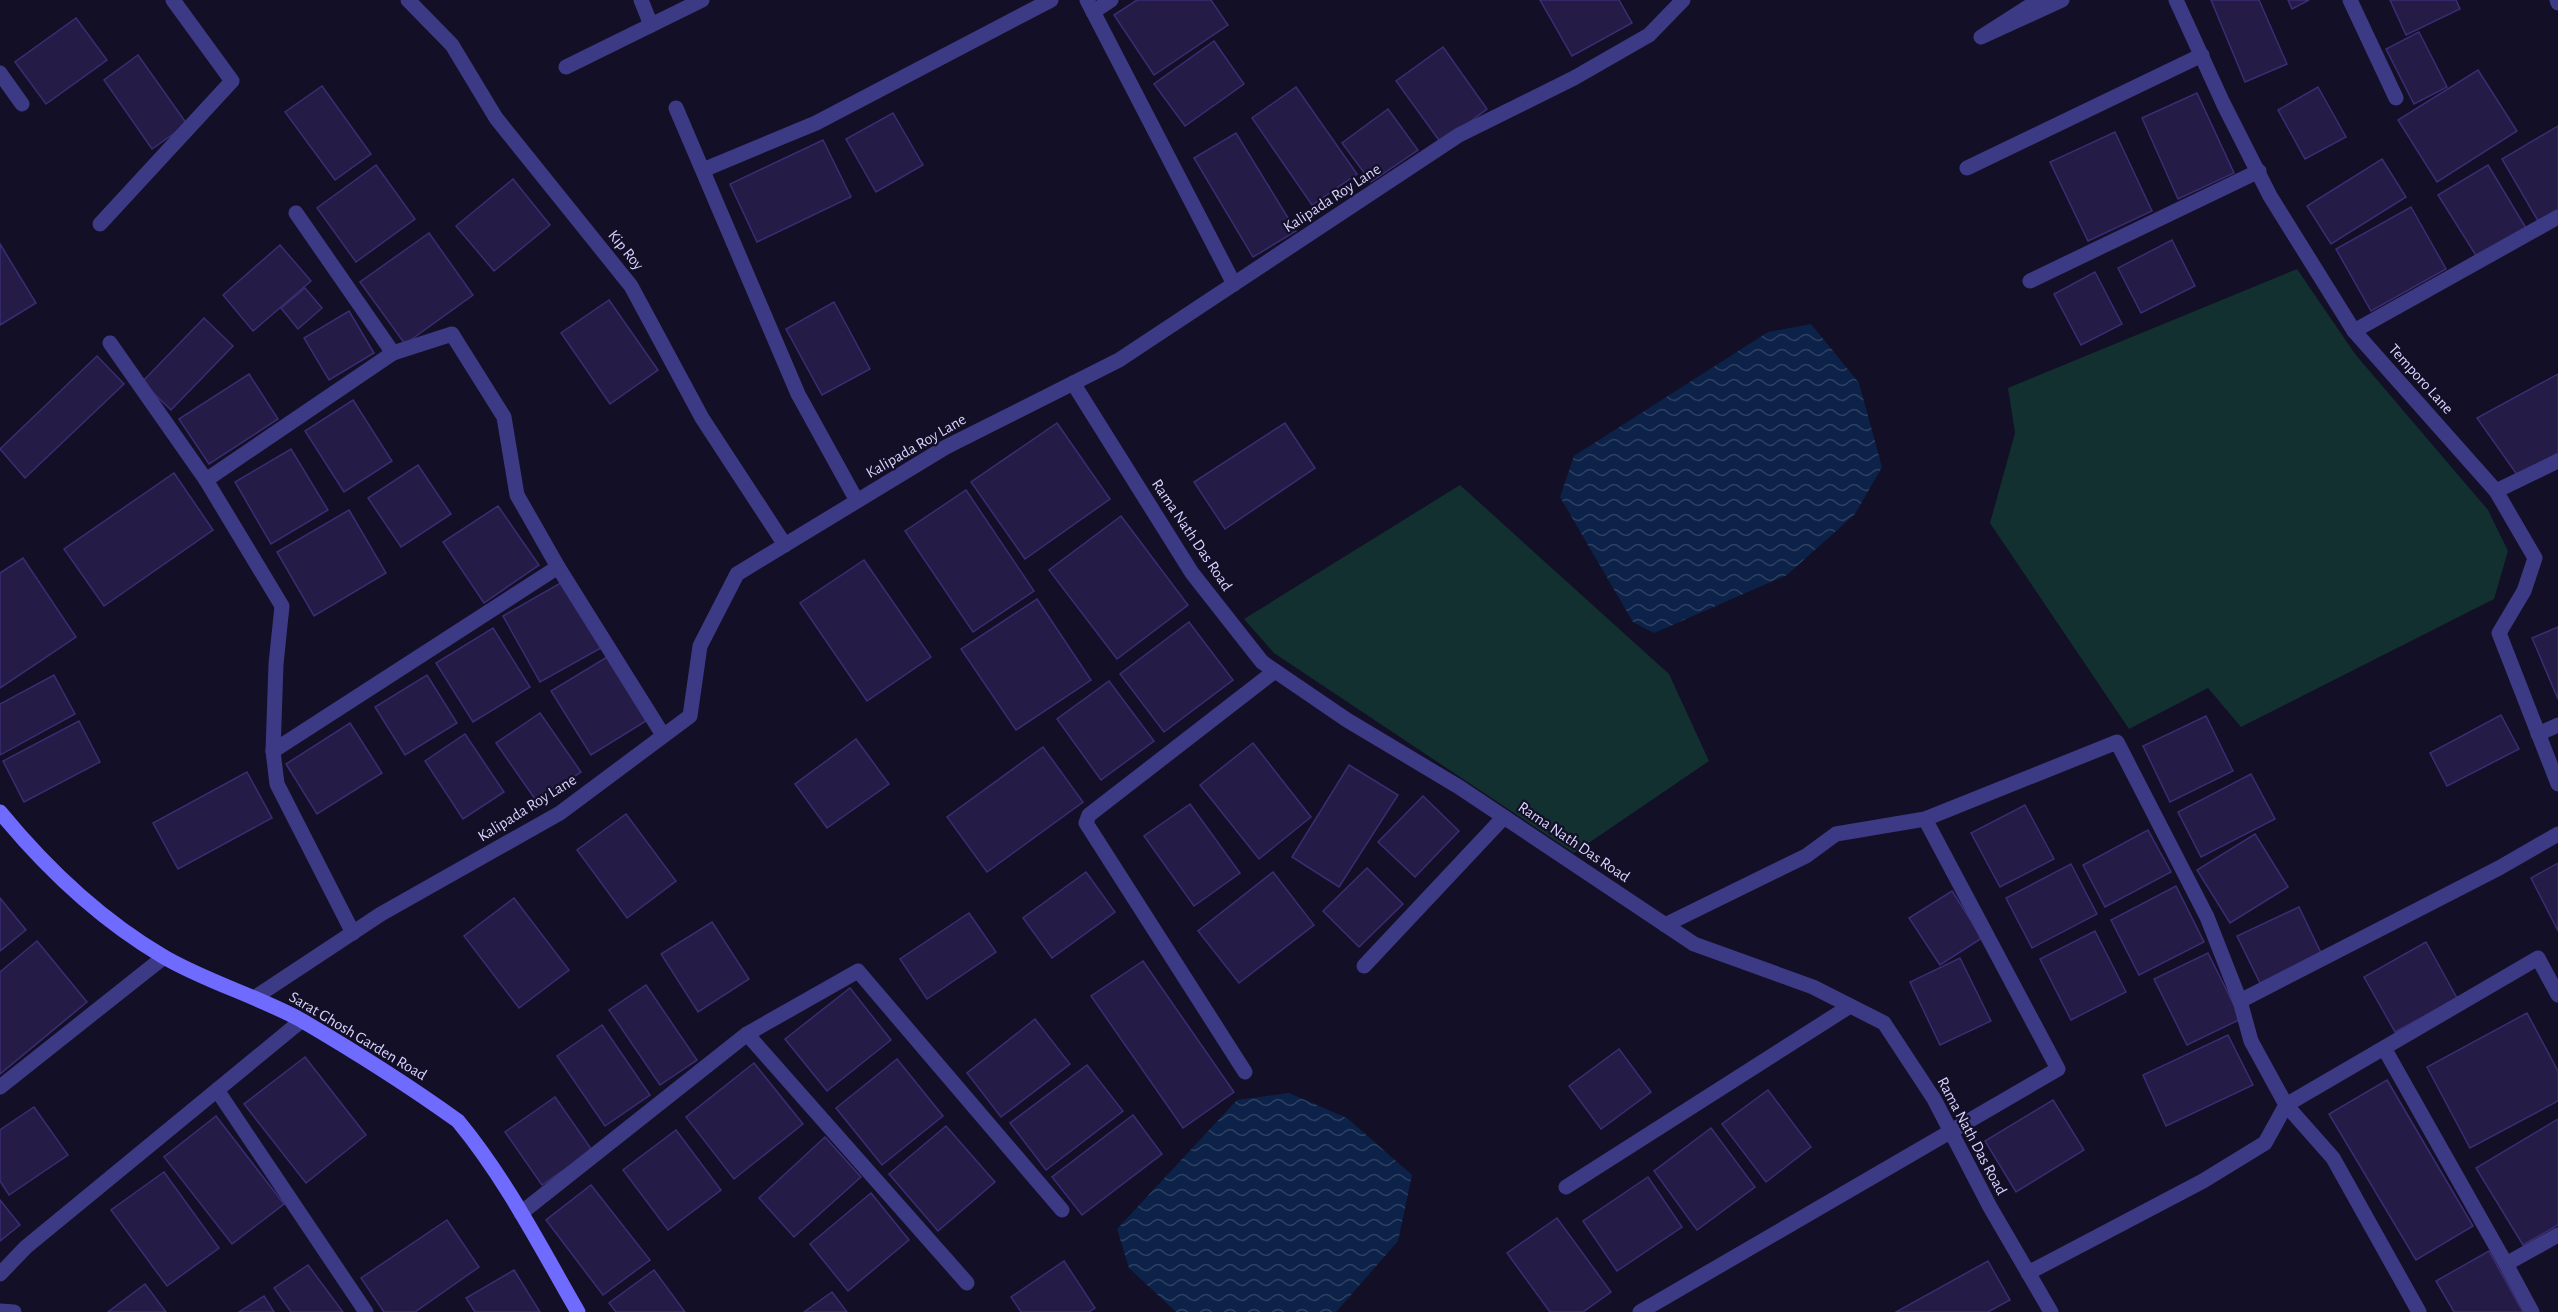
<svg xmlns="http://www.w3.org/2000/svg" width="2558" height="1312" font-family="'Alegreya Sans',sans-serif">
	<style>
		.green { fill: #12302f }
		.water { fill: url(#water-waves) }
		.building { fill: #241b47; stroke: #3b2d73; stroke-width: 1.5 }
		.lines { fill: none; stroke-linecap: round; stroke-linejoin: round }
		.street { stroke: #3d3a85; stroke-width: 15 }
		.secondary { stroke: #6f6bff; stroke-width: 15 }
		.labels { text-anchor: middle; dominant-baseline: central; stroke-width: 4.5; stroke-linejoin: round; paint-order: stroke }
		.street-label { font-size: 16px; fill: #d9d4ff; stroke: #130f26 }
	</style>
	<defs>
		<pattern id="water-waves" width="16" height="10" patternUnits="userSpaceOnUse" patternTransform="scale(1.5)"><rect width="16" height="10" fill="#0c2248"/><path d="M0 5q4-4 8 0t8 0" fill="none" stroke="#2f4163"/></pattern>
	</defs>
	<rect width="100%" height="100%" fill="#130f26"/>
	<g class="green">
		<path d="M 2297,269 L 2355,354 L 2488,510 L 2508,551 L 2494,599 L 2241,727 L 2208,688 L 2129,729 L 1990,523 L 2015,433 L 2008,388 Z"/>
		<path d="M 1460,485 L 1669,674 L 1709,761 L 1574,853 L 1274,653 L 1244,619 Z"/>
	</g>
	<g class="water">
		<path d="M 1811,324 L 1859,383 L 1882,467 L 1855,514 L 1787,575 L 1654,633 L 1633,622 L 1560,497 L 1574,456 L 1768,332 Z"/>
		<path d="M 1289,1093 L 1347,1118 L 1412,1175 L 1398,1241 L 1336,1312 L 1176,1312 L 1129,1268 L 1117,1229 L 1237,1100 Z"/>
	</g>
	<g class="building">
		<path d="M 1137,0 L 1211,0 L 1228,25 L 1154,75 L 1114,15 Z"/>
		<path d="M 1540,0 L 1619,0 L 1632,23 L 1572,56 Z"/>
		<path d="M 2211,0 L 2259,0 L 2287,64 L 2245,82 Z"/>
		<path d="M 2288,0 L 2309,0 L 2292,9 Z"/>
		<path d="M 2390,0 L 2456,0 L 2460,9 L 2406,35 Z"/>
		<path d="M 76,18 L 107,60 L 46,104 L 15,62 Z"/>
		<path d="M 2419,32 L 2447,87 L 2414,104 L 2386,49 Z"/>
		<path d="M 1214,41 L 1244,84 L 1185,126 L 1154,84 Z"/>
		<path d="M 1443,47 L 1487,109 L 1441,143 L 1396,81 Z"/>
		<path d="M 138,55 L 187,124 L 152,149 L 104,80 Z"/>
		<path d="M 2478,70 L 2517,131 L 2437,182 L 2398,120 Z"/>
		<path d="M 322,86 L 371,154 L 335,180 L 285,112 Z"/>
		<path d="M 1296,87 L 1357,174 L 1312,205 L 1252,118 Z"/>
		<path d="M 2318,87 L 2346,137 L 2305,159 L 2278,110 Z"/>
		<path d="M 2197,93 L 2234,173 L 2178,199 L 2142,118 Z"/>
		<path d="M 1388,109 L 1418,150 L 1371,182 L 1342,143 Z"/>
		<path d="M 893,113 L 923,165 L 876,192 L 846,139 Z"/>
		<path d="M 2558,126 L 2558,210 L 2538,221 L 2502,159 Z"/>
		<path d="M 2115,132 L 2152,211 L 2088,241 L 2050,162 Z"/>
		<path d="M 1236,133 L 1296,231 L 1253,257 L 1194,158 Z"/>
		<path d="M 823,140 L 851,197 L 757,242 L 730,184 Z"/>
		<path d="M 2382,159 L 2406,197 L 2331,244 L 2307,206 Z"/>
		<path d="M 376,165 L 415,219 L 356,262 L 317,208 Z"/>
		<path d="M 2488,165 L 2526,228 L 2477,257 L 2438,195 Z"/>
		<path d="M 513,179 L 550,225 L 494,271 L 456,226 Z"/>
		<path d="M 2411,207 L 2446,269 L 2371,311 L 2336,249 Z"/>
		<path d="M 429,233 L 473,295 L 405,344 L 360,282 Z"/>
		<path d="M 2172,240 L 2195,286 L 2141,313 L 2118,268 Z"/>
		<path d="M 0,244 L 36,303 L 0,325 Z"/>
		<path d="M 280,245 L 311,281 L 253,331 L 223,295 Z"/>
		<path d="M 2095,272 L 2122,324 L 2081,345 L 2054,294 Z"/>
		<path d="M 305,288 L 322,308 L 298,329 L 281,308 Z"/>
		<path d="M 609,300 L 658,370 L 610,404 L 561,333 Z"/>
		<path d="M 834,302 L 870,369 L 822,395 L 786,329 Z"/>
		<path d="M 349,311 L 374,353 L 329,380 L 304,338 Z"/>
		<path d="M 204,318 L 233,346 L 171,410 L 142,382 Z"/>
		<path d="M 97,356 L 124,384 L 25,478 L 0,449 Z"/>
		<path d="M 249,374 L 278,419 L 209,464 L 179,419 Z"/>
		<path d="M 2558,374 L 2558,453 L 2518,476 L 2477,418 Z"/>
		<path d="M 353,400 L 392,461 L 344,492 L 305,431 Z"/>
		<path d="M 1057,423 L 1110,499 L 1025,559 L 971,482 Z"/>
		<path d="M 1285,423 L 1315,468 L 1225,529 L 1194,482 Z"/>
		<path d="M 291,449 L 328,510 L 271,544 L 235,482 Z"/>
		<path d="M 418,465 L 451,514 L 401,547 L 368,498 Z"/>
		<path d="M 174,473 L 213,530 L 104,606 L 64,549 Z"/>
		<path d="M 966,490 L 1034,591 L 973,632 L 905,531 Z"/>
		<path d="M 498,506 L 539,565 L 484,603 L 443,542 Z"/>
		<path d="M 349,510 L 386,573 L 314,616 L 277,552 Z"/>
		<path d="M 1121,516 L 1188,605 L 1117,659 L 1049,570 Z"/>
		<path d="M 23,558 L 76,637 L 0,688 L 0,573 Z"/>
		<path d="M 864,560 L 931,657 L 867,701 L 800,603 Z"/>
		<path d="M 564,581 L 601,648 L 540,682 L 503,616 Z"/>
		<path d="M 1037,599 L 1091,680 L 1016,730 L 961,649 Z"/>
		<path d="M 1189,622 L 1233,680 L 1164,732 L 1120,674 Z"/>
		<path d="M 2558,627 L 2558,699 L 2532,638 Z"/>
		<path d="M 493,628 L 530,687 L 473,722 L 436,663 Z"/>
		<path d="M 607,657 L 646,721 L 591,755 L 551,691 Z"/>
		<path d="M 54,675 L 75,714 L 0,755 L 0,704 Z"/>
		<path d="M 427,675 L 457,723 L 405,755 L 375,707 Z"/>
		<path d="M 1109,681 L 1154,741 L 1101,780 L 1057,719 Z"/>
		<path d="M 540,713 L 581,772 L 537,802 L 496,743 Z"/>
		<path d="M 2501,715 L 2519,749 L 2447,786 L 2430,753 Z"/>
		<path d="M 2206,716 L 2233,771 L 2170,802 L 2143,746 Z"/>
		<path d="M 79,721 L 100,762 L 24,802 L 3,761 Z"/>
		<path d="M 350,723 L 382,773 L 317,814 L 286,764 Z"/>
		<path d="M 465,734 L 504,792 L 463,819 L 425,761 Z"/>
		<path d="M 856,739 L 889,784 L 827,828 L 795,784 Z"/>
		<path d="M 1253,743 L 1311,817 L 1259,859 L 1200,785 Z"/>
		<path d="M 1043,747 L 1083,802 L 987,872 L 947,817 Z"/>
		<path d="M 1349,765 L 1398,795 L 1339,887 L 1292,857 Z"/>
		<path d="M 247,772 L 272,818 L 178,869 L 153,823 Z"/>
		<path d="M 2251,774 L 2275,819 L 2201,857 L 2178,812 Z"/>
		<path d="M 1423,796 L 1459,831 L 1415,877 L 1378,842 Z"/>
		<path d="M 1190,804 L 1240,873 L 1194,906 L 1144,836 Z"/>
		<path d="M 2025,805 L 2054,859 L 2000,887 L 1971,833 Z"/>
		<path d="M 626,814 L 676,881 L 627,918 L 577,850 Z"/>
		<path d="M 2148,830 L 2171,872 L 2105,907 L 2083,865 Z"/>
		<path d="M 2255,834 L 2288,887 L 2230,923 L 2197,870 Z"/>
		<path d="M 2558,863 L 2558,931 L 2531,878 Z"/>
		<path d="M 2071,864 L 2097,914 L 2032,948 L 2006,898 Z"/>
		<path d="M 1367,868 L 1403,904 L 1359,947 L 1323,911 Z"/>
		<path d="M 1086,872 L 1115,912 L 1052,958 L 1023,918 Z"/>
		<path d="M 1273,872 L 1314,925 L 1239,983 L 1198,931 Z"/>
		<path d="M 2176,886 L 2204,942 L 2139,975 L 2111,920 Z"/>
		<path d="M 1952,891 L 1982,938 L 1940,965 L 1909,918 Z"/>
		<path d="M 0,898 L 26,930 L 0,951 Z"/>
		<path d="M 514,898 L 569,970 L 519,1008 L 464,936 Z"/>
		<path d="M 2299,907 L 2322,955 L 2261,985 L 2237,936 Z"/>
		<path d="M 969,913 L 996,952 L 927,999 L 900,959 Z"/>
		<path d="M 712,922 L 749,979 L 698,1012 L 661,954 Z"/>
		<path d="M 2095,931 L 2126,992 L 2071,1020 L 2040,959 Z"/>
		<path d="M 37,941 L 87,1002 L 0,1074 L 0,972 Z"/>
		<path d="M 2426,942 L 2457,998 L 2395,1032 L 2364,977 Z"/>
		<path d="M 2208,953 L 2241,1019 L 2187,1045 L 2154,979 Z"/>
		<path d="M 1960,958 L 1991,1021 L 1940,1045 L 1910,982 Z"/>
		<path d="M 1143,961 L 1234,1092 L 1183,1128 L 1091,996 Z"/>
		<path d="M 646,985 L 697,1060 L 660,1085 L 609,1010 Z"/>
		<path d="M 850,988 L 891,1040 L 827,1091 L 785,1039 Z"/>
		<path d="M 2527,1013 L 2558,1071 L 2558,1101 L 2470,1148 L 2427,1067 Z"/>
		<path d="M 1035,1019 L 1070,1064 L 1001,1117 L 967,1073 Z"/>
		<path d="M 602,1025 L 650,1095 L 605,1126 L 557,1056 Z"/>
		<path d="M 2228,1035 L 2253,1085 L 2166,1126 L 2143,1075 Z"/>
		<path d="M 1619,1049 L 1651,1092 L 1601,1129 L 1569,1086 Z"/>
		<path d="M 305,1057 L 366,1135 L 306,1183 L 244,1104 Z"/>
		<path d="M 897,1059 L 943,1116 L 882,1165 L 836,1108 Z"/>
		<path d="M 754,1063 L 803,1124 L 734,1179 L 686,1117 Z"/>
		<path d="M 1087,1065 L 1123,1111 L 1046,1170 L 1010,1123 Z"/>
		<path d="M 2387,1080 L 2473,1226 L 2416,1260 L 2329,1114 Z"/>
		<path d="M 1768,1090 L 1811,1147 L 1766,1182 L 1722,1124 Z"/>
		<path d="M 555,1097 L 592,1150 L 542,1185 L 505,1132 Z"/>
		<path d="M 2053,1100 L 2084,1150 L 2016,1192 L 1985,1141 Z"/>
		<path d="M 34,1107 L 68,1155 L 9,1195 L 0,1181 L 0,1130 Z"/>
		<path d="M 1133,1115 L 1162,1154 L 1082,1215 L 1052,1177 Z"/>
		<path d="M 216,1116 L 284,1204 L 232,1244 L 164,1157 Z"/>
		<path d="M 2558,1119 L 2558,1225 L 2523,1245 L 2476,1168 Z"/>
		<path d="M 946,1126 L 995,1182 L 938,1231 L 889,1174 Z"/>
		<path d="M 1711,1128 L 1755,1187 L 1697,1230 L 1654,1171 Z"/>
		<path d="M 676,1130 L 721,1190 L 668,1230 L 623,1170 Z"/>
		<path d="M 825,1137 L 861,1177 L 794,1237 L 759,1198 Z"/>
		<path d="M 164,1172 L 219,1248 L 167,1286 L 111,1210 Z"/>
		<path d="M 1648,1177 L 1682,1227 L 1617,1271 L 1583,1221 Z"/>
		<path d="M 591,1185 L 650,1260 L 603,1295 L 546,1220 Z"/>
		<path d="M 871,1193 L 909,1240 L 848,1291 L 810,1244 Z"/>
		<path d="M 0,1200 L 20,1225 L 0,1241 Z"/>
		<path d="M 1557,1218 L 1611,1292 L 1583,1312 L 1550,1312 L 1507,1253 Z"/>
		<path d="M 447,1220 L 479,1267 L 415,1312 L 384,1312 L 361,1278 Z"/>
		<path d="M 2489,1251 L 2523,1312 L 2454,1312 L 2436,1281 Z"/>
		<path d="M 1064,1261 L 1095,1308 L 1089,1312 L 1021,1312 L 1011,1297 Z"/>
		<path d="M 1988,1261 L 2010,1300 L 1988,1312 L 1896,1312 Z"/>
		<path d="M 308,1265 L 343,1312 L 291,1312 L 274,1288 Z"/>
		<path d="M 514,1270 L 540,1312 L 475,1312 L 466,1298 Z"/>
		<path d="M 654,1270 L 685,1312 L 616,1312 L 609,1303 Z"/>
		<path d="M 145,1284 L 166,1312 L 108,1312 Z"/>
		<path d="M 832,1292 L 847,1312 L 804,1312 Z"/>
		<path d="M 264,1296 L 274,1312 L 239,1312 Z"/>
	</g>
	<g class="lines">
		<g class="street">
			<path d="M 408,0 L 452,45 L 496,118 L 631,286 L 702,418 L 785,545"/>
			<path d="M 641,0 L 651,25"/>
			<path d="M 1087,0 L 1234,284"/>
			<path d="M 2039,0 L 1981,37 L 2062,0"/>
			<path d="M 2176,0 L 2223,103 L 2270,196 L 2354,331 L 2496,491 L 2535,558 L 2524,591 L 2499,633 L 2558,784"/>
			<path d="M 2350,0 L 2396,98"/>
			<path d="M 2557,0 L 2558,3"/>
			<path d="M 1093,12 L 1111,0"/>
			<path d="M 566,67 L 702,0"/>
			<path d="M 0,73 L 22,104"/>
			<path d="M 676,108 L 798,394 L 857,501"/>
			<path d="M 1967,168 L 2202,55"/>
			<path d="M 703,170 L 816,123 L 1051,0"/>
			<path d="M 296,213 L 393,353"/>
			<path d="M 100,224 L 232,81 L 173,0"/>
			<path d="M 2030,281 L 2259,171"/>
			<path d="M 2354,331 L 2558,217"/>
			<path d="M 110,343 L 206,480 L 282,606 L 276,664 L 273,751 L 277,784 L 353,933"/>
			<path d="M 1073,383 L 1192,573 L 1262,662 L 1347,720 L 1459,787 L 1694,944 L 1813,987 L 1884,1023 L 1934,1099 L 1990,1207 L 2051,1312"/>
			<path d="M 206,480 L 393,353 L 452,334 L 504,417 L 517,495 L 558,567 L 663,735"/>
			<path d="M 2496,491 L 2558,461"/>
			<path d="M 2538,734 L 2558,725"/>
			<path d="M 273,751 L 558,567"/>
			<path d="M 1665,925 L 1806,856 L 1836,834 L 1925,819 L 2117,742 L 2207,917 L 2240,1001 L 2251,1041 L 2286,1105 L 2265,1143 L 2203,1181 L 2028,1273"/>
			<path d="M 1364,966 L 1504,817"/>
			<path d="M 254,998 L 381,914 L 560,813 L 690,716 L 700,646 L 737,574 L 946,447 L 1119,360 L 1459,135 L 1574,78 L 1649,35 L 1683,0"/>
			<path d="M 2240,1001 L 2499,868 L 2558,834"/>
			<path d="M 2384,1048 L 2506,1264 L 2558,1235"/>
			<path d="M 1245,1072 L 1086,823 L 1089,815 L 1275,671"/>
			<path d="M 0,1087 L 164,957"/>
			<path d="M 217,1090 L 366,1312"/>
			<path d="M 1566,1187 L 1850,1006"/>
			<path d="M 521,1213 L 747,1034"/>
			<path d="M 2506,1264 L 2532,1312"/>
			<path d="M 0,1274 L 26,1247 L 301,1021"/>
			<path d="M 967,1283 L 747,1034 L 858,971 L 1062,1210"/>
			<path d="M 0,1311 L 14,1312"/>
			<path d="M 1640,1312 L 2058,1069 L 1925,819"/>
			<path d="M 2419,1312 L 2333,1158 L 2286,1105 L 2538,958 L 2558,995"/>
		</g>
		<path class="secondary" d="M 0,812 C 46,868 101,920 164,957 C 207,982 257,996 301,1020 C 354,1051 408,1085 458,1121 C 506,1179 541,1248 578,1312"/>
	</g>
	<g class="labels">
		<g class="street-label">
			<text transform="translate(1332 198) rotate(-33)">Kalipada Roy Lane</text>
			<text transform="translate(626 250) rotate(51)">Kip Roy</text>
			<text transform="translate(2421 379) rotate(48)">Temporo Lane</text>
			<text transform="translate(916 446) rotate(-30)">Kalipada Roy Lane</text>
			<text transform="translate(1192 535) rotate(56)">Rama Nath Das Road</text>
			<text transform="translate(527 808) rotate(-32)">Kalipada Roy Lane</text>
			<text transform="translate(1574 842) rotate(34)">Rama Nath Das Road</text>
			<text transform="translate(358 1036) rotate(31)">Sarat Ghosh Garden Road</text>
			<text transform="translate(1972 1136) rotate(62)">Rama Nath Das Road</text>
		</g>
	</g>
</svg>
